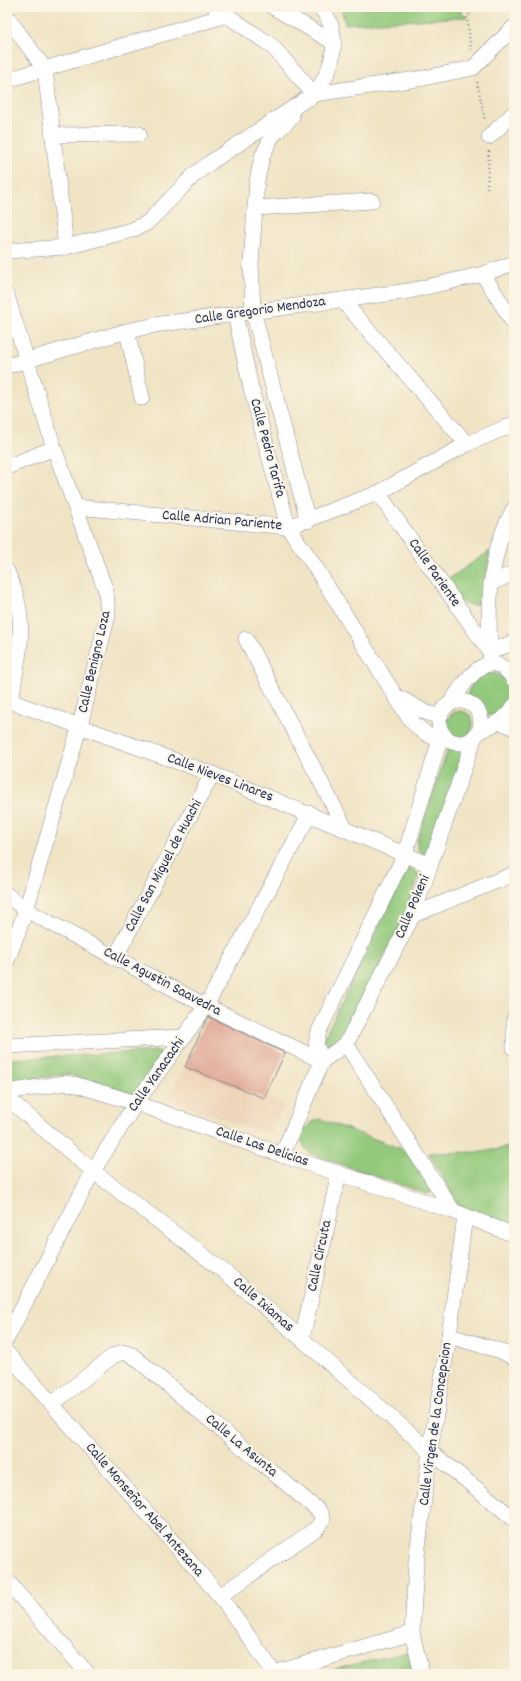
<svg xmlns="http://www.w3.org/2000/svg" width="521" height="1681" font-family="Dekko,sans-serif">
	<style>
		.built { fill: #efd6bb }
		.green { fill: #93c97b; stroke: #577c6c }
		.building { fill: #e2ad9c }
		.lines { fill: none; stroke-linecap: round; stroke-linejoin: round }
		.minor-casing { stroke: #868a92; stroke-width: 16 }
		.path { stroke: #868a92; stroke-width: 2.5; stroke-dasharray: 1 3; stroke-linecap: butt }
		.minor { stroke: #fff; stroke-width: 15 }
		.labels { text-anchor: middle; dominant-baseline: central; stroke-width: 4; stroke-linejoin: round; paint-order: stroke }
		.street-label { font-size: 15px; fill: #1b2f5e; stroke: #fcf5e5 }
	</style>
	<rect width="100%" height="100%" fill="#fcf5e5"/>
	<filter id="ink" filterUnits="userSpaceOnUse"><feTurbulence type="fractalNoise" baseFrequency=".025" numOctaves="2"/><feDisplacementMap in="SourceGraphic" scale="8" xChannelSelector="R" yChannelSelector="G"/><feConvolveMatrix kernelMatrix="1 2 1 2 8 2 1 2 1" color-interpolation-filters="sRGB"/></filter>
	<filter id="wash" filterUnits="userSpaceOnUse"><feTurbulence type="fractalNoise" baseFrequency=".012" numOctaves="4" result="noise"/><feDisplacementMap in="SourceGraphic" scale="16" xChannelSelector="R" yChannelSelector="G"/><feGaussianBlur stdDeviation="0.9" result="paint"/><feColorMatrix in="noise" values="0 0 0 0 0 0 0 0 0 0 0 0 0 0 0 0 0 1.4 0 .05"/><feComposite in="paint" operator="in"/></filter>
	<g filter="url(#wash)">
		<rect width="100%" height="100%" fill="#f0e4c5"/>
		<path class="built" d="M 185,1067 L 284,1104 L 273,1132 L 266,1134 L 167,1099 Z"/>
		<g class="green">
			<path d="M 339,7 L 456,7 L 467,17 L 345,24 L 342,10 Z"/>
			<path d="M 490,551 L 483,596 L 476,605 C 460,607 454,592 447,580 Z"/>
			<path d="M 489,673 C 521,674 517,717 487,715 C 483,704 478,700 467,696 C 470,684 478,677 489,673 Z"/>
			<circle cx="460" cy="724" r="13"/>
			<path d="M 449,746 L 466,751 L 428,848 L 425,853 L 420,852 L 417,848 L 417,841 Z"/>
			<path d="M 407,869 L 412,869 L 419,874 L 406,915 L 335,1049 L 329,1051 L 323,1048 L 322,1042 Z"/>
			<path d="M 159,1051 L 162,1058 L 138,1092 L 131,1094 L 68,1074 L 7,1082 L 7,1059 Z"/>
			<path d="M 320,1119 L 407,1151 L 432,1192 L 427,1194 L 311,1154 L 305,1148 L 301,1138 C 304,1127 309,1123 320,1119 Z"/>
			<path d="M 514,1146 L 514,1226 L 459,1206 L 429,1153 L 483,1152 Z"/>
			<path d="M 411,1651 L 417,1674 L 315,1674 Z"/>
		</g>
		<g id="blocks">
			<path class="building" d="M 209,1017 L 285,1053 L 264,1098 L 185,1067 L 204,1025 Z"/>
		</g>
	</g>
	<g filter="url(#ink)">
		<use href="#blocks" fill-opacity="0" stroke="#868a92" stroke-width="1"/>
		<g class="lines">
			<defs>
				<g id="minor">
					<path d="M 215,7 L 272,46 L 314,94"/>
					<path d="M 273,7 L 333,42"/>
					<path d="M 7,17 L 45,69 L 66,247"/>
					<path d="M 7,80 L 227,15"/>
					<path d="M 310,98 C 333,75 344,34 320,7"/>
					<path d="M 292,117 L 272,136 L 262,157 L 257,181 L 251,264 L 253,311 L 308,521"/>
					<path d="M 53,135 L 139,134"/>
					<path d="M 489,137 L 514,113"/>
					<path d="M 255,208 L 372,201"/>
					<path d="M 7,251 L 66,247 L 132,230 L 147,223 L 194,175 L 211,162 L 314,94 L 424,78 L 473,68 L 514,27"/>
					<path d="M 483,274 L 514,324"/>
					<path d="M 7,296 L 54,448 L 106,591 L 108,615 L 80,725 L 26,910 L 7,961"/>
					<path d="M 342,300 L 467,444"/>
					<path d="M 235,314 L 251,388 L 288,527 L 314,565 L 409,718 C 421,732 432,740 451,741"/>
					<path d="M 127,331 L 142,398"/>
					<path d="M 7,366 L 127,331 L 161,324 L 409,291 L 483,274 L 514,263"/>
					<path d="M 7,467 L 54,448"/>
					<path d="M 378,493 L 490,652"/>
					<path d="M 76,507 L 288,527 L 378,493 L 467,444 L 514,424"/>
					<path d="M 7,571 C 13,586 19,601 20,618 C 23,645 14,675 11,702"/>
					<path d="M 491,583 L 514,573"/>
					<path d="M 246,639 L 345,828"/>
					<path d="M 490,652 L 514,642"/>
					<path d="M 491,664 C 487,616 488,552 514,509"/>
					<path d="M 396,696 L 425,712 L 440,717"/>
					<path d="M 7,700 L 212,774 L 430,865"/>
					<circle cx="460" cy="722" r="21"/>
					<path d="M 450,704 C 464,682 490,641 514,680"/>
					<path d="M 499,721 L 514,728"/>
					<path d="M 479,731 C 493,725 506,720 514,706"/>
					<path d="M 7,895 L 26,910 L 206,1006 L 322,1061"/>
					<path d="M 413,915 L 514,874"/>
					<path d="M 115,958 L 212,774"/>
					<path d="M 514,1020 L 514,1048"/>
					<path d="M 346,1044 L 453,1211"/>
					<path d="M 7,1046 L 183,1037"/>
					<path d="M 322,1061 L 316,1043 L 319,1031 L 405,854 L 442,733"/>
					<path d="M 7,1092 L 65,1083 L 77,1085 L 136,1103 L 282,1155 L 453,1211 L 514,1235"/>
					<path d="M 7,1098 L 93,1171 L 226,1273 L 430,1451 L 514,1519"/>
					<path d="M 282,1155 L 322,1061 L 346,1044 L 413,915 L 475,736"/>
					<path d="M 449,1336 L 501,1351 L 514,1358"/>
					<path d="M 7,1338 L 93,1171 L 136,1103 L 206,1006 L 310,813"/>
					<path d="M 302,1339 L 339,1173"/>
					<path d="M 7,1353 L 220,1596 L 275,1674"/>
					<path d="M 52,1404 L 113,1356 L 123,1352 L 132,1355 L 319,1511 L 323,1519 L 317,1528 L 220,1596"/>
					<path d="M 7,1581 L 88,1674"/>
					<path d="M 274,1673 L 412,1633"/>
					<path d="M 422,1674 L 412,1633 L 416,1563 L 430,1451 L 449,1336 L 465,1216"/>
				</g>
			</defs>
			<use href="#minor" class="minor-casing"/>
			<g class="path">
				<path d="M 471,50 L 467,17 L 477,7"/>
				<path d="M 477,82 L 485,120"/>
				<path d="M 487,188 L 489,151"/>
			</g>
			<use href="#minor" class="minor"/>
		</g>
	</g>
	<g class="labels">
		<g class="street-label">
			<text transform="translate(260 311) rotate(-8)">Calle Gregorio Mendoza</text>
			<text transform="translate(267 448) rotate(75)">Calle Pedro Tarifa</text>
			<text transform="translate(222 521) rotate(5)">Calle Adrian Pariente</text>
			<text transform="translate(434 573) rotate(55)">Calle Pariente</text>
			<text transform="translate(95 662) rotate(-77)">Calle Benigno Loza</text>
			<text transform="translate(220 778) rotate(21)">Calle Nieves Linares</text>
			<text transform="translate(164 866) rotate(-62)">Calle San Miguel de Huachi</text>
			<text transform="translate(413 907) rotate(-67)">Calle Pokeni</text>
			<text transform="translate(162 982) rotate(28)">Calle Agustin Saavedra</text>
			<text transform="translate(157 1075) rotate(-55)">Calle Yanacachi</text>
			<text transform="translate(262 1147) rotate(19)">Calle Las Delicias</text>
			<text transform="translate(320 1256) rotate(-78)">Calle Circuta</text>
			<text transform="translate(263 1305) rotate(41)">Calle Ixiamas</text>
			<text transform="translate(436 1424) rotate(-82)">Calle Virgen de la Concepcion</text>
			<text transform="translate(241 1446) rotate(40)">Calle La Asunta</text>
			<text transform="translate(144 1510) rotate(49)">Calle Monseñor Abel Antezana</text>
		</g>
	</g>
	<rect width="521" height="1681" fill="none" stroke="#fcf5e5" stroke-width="24"/>
</svg>
